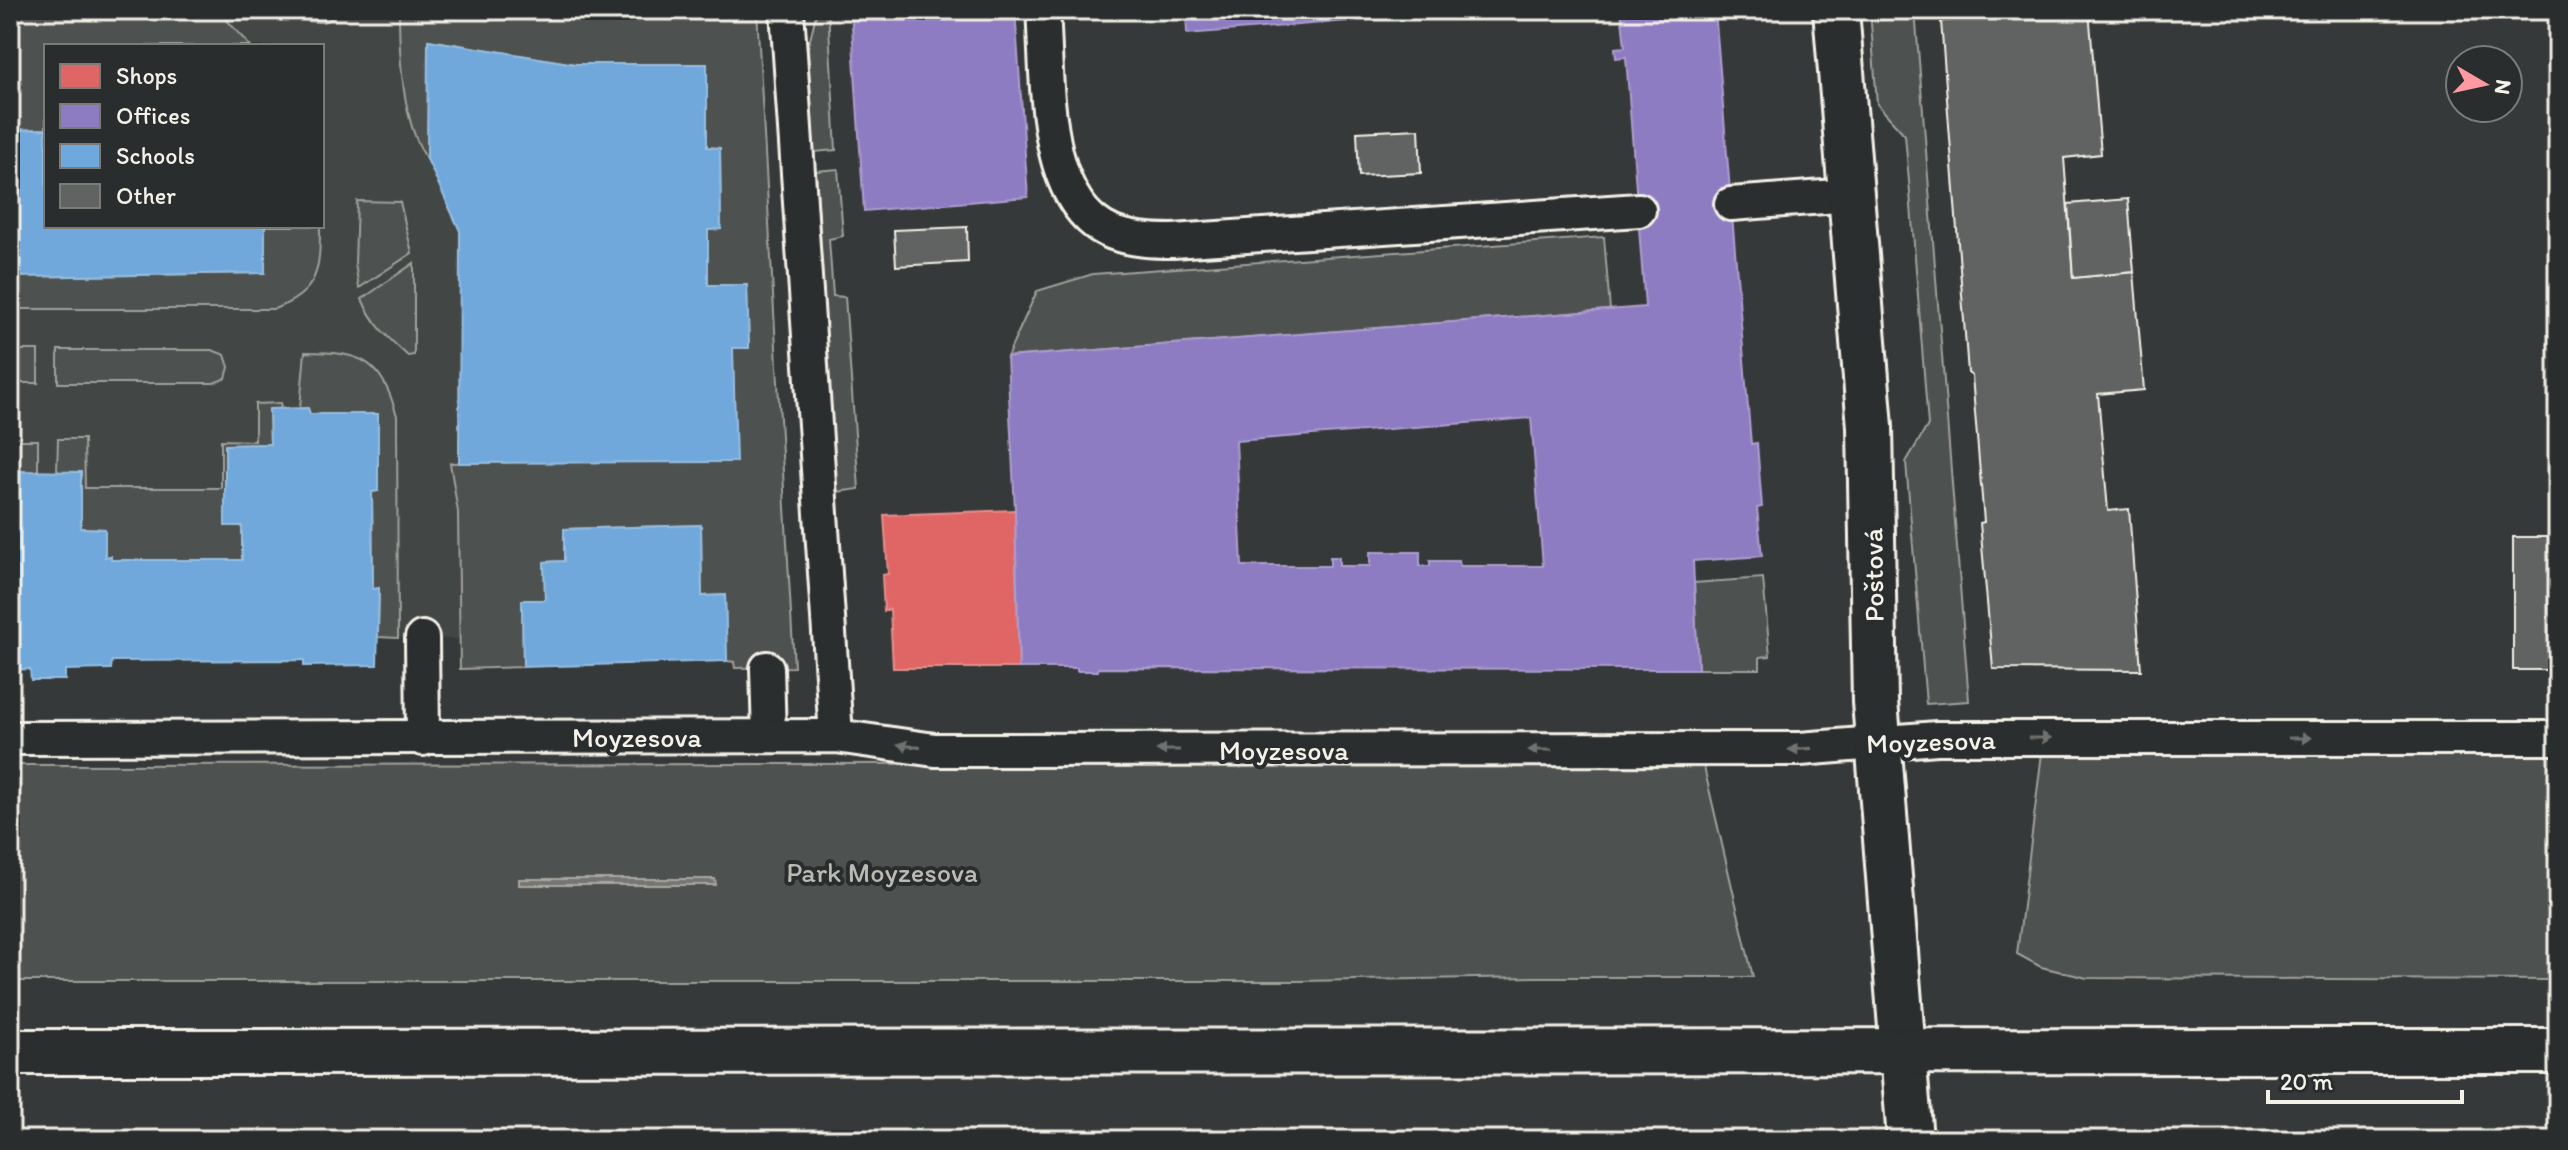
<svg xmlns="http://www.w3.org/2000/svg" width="2568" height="1150" font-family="Itim,sans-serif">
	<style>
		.built { fill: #434645; fill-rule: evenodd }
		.green { fill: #4e514f; stroke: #a1a19c; stroke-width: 2 }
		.water { fill: #757572; stroke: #a8a7a1; stroke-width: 2 }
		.shops { fill: #e06666; stroke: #e6908d; stroke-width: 2 }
		.offices { fill: #8e7cc3; stroke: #ad9fce; stroke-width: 2; fill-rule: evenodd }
		.schools { fill: #6fa8dc; stroke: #97bee0; stroke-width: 2 }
		.building { fill: #616362; stroke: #f4f1e8; stroke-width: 2 }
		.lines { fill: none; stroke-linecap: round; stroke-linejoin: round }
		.lane-casing { stroke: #f4f1e8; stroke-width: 38 }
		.street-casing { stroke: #f4f1e8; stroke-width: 50 }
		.secondary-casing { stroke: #f4f1e8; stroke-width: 50 }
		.lane { stroke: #2a2d2e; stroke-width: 32 }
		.street { stroke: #2a2d2e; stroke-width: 44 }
		.secondary { stroke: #2a2d2e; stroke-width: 44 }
		.oneway { fill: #71726f }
		.labels { text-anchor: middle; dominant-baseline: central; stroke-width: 8; stroke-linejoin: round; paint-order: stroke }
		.street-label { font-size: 28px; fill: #f4f1e8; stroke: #2a2d2e }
		.park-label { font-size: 28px; fill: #bab9b2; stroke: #2a2d2e }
	</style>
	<rect width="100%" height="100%" fill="#363939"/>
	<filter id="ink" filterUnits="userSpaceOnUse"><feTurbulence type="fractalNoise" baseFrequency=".0125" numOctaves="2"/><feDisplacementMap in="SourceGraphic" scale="16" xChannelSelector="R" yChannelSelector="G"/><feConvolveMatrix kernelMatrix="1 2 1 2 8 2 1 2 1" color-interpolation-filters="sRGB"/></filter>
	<g filter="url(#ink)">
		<path class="built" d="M 10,10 L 757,10 L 794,667 L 735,668 L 734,662 L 727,661 L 460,669 L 459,639 L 378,637 L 377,665 L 304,666 L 303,660 L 112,661 L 111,669 L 66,670 L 65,680 L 31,680 L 30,669 L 10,670 ZM 46,46 L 322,46 L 322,226 L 46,226 Z"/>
		<g class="green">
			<path d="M 10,10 L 218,10 L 250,46 L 46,46 L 46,129 L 10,130 Z"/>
			<path d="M 280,10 L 339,10 C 328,32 296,19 280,10 Z"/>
			<path d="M 399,10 L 757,10 L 794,667 L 735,668 L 734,662 L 727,661 L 725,595 L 702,596 L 701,525 L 564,529 L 564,561 L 544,562 L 545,600 L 522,601 L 523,667 L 460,669 L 458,512 L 450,463 L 508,462 L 733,348 L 749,348 L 747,285 L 708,285 L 708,230 L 721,229 L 720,149 L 707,147 L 707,65 L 575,64 L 429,40 L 427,159 C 402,124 399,53 399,10 Z"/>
			<path d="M 817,10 L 828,10 L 836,150 L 814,152 L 808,48 Z"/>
			<path d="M 1870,10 L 1915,10 L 1969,701 L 1926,704 L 1906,462 L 1928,425 L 1910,193 L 1905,135 L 1877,104 Z"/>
			<path d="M 838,169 L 843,236 L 829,239 L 833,296 L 845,297 L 859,489 L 836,492 L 816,171 Z"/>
			<path d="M 357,201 L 400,202 L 412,253 L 359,288 L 355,264 Z"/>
			<path d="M 265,226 L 320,226 C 320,269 319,293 274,309 L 10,309 L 10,277 L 265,273 Z"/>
			<path d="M 1604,237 L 1610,310 L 1007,357 L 1037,291 L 1093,274 Z"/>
			<path d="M 414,263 L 414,355 L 408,356 C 389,339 372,323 362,299 Z"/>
			<rect x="10" y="350" width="28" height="33"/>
			<path d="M 58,350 L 212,350 L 225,355 L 229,367 L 226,378 L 214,383 L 58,383 Z"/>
			<path d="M 305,352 C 362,352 381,359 397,416 L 398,638 L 378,637 L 379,589 L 373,589 L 372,492 L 378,491 L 310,414 L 308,409 L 300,408 Z"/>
			<path d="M 281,403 L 280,409 L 269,409 L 270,444 L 225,445 L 226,487 L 242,526 L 242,560 L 111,560 L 110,556 L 105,557 L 105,529 L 81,528 L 81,472 L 57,472 L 58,439 L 84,439 L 85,488 L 221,488 L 221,440 L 255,441 L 255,404 Z"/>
			<path d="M 12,440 L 38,440 L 38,472 L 19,472 L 18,497 L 10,497 Z"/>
			<path d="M 1763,578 L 1770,656 L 1760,657 L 1760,669 L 1698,669 L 1694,583 Z"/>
			<path d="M 2558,751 L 2558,980 L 2087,978 L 2041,967 L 2017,954 L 2042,753 Z"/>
			<path d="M 1703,763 L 1753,977 L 1535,977 L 1300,981 L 10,981 L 10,765 Z"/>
		</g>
		<path class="water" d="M 519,879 L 715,879 L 716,885 L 519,885 Z"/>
		<path class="shops" d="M 1015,510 L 1019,668 L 893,668 L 890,609 L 884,611 L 882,575 L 888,574 L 884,515 Z"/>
		<g class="offices">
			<path d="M 851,10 L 1015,10 L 1028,197 L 864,211 Z"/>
			<path d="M 1186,10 L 1483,10 L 1187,34 Z"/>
			<path d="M 1621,10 L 1715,10 L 1751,444 L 1757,443 L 1762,507 L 1757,508 L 1762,556 L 1693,561 L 1698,669 L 1098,668 L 1098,671 L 1077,671 L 1077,668 L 1019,668 L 1015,510 L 1007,357 L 1645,307 L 1626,57 L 1616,58 L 1615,48 L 1625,47 ZM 1531,418 L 1543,566 L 1460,566 L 1459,561 L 1430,561 L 1430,566 L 1420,566 L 1420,552 L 1370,552 L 1370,566 L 1339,566 L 1339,557 L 1330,557 L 1330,566 L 1242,566 L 1236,441 Z"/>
		</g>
		<g class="schools">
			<path d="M 428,40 L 575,64 L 707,64 L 707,147 L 720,148 L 721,229 L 708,230 L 708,285 L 747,285 L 749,348 L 733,348 L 736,462 L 459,463 L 460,231 L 427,159 Z"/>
			<path d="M 46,129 L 46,226 L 265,226 L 265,273 L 10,277 L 10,130 Z"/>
			<path d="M 308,408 L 310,414 L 378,414 L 378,491 L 372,492 L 373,589 L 379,588 L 377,665 L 304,666 L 304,660 L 112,661 L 111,669 L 65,670 L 65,680 L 31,680 L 30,669 L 10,670 L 10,497 L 18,497 L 19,471 L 81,472 L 81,528 L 105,529 L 105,557 L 111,556 L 111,560 L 242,560 L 242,526 L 225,526 L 225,445 L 270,444 L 269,409 Z"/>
			<path d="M 701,525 L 702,596 L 725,595 L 727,661 L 523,667 L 522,600 L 545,600 L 544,562 L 564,561 L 564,529 Z"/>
		</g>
		<g class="building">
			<path d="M 2074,10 L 2089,10 L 2101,154 L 2064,158 L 2073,278 L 2134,272 L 2144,390 L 2098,394 L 2108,511 L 2129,509 L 2141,670 L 1993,669 L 1980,523 L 1984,522 L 1972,376 L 1968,373 L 1941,21 Z"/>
			<path d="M 1419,129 L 1421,173 L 1359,176 L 1357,132 Z"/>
			<path d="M 2128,199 L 2134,272 L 2073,278 L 2068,204 Z"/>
			<path d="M 967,227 L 968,262 L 896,266 L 894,230 Z"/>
			<rect x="2513" y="537" width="45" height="133"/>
		</g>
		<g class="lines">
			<defs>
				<g id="lane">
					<path d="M 787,10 L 836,736"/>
					<path d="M 1043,10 C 1048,75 1040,204 1113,233 C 1133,240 1152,241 1173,241 L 1639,210"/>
					<path d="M 1731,204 L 1851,195"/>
					<path d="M 422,638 L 423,739"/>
					<path d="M 767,668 L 769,736"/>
					<path d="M 10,738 L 836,736 L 935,750 L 1800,749 L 1937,738 L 2558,738"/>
				</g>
				<path id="street" d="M 1836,10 L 1870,427 L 1875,701 L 1910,1140"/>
				<path id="secondary" d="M 10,1052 L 2558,1051"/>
			</defs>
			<use href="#lane" class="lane-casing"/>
			<use href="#street" class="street-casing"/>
			<use href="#secondary" class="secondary-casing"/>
			<use href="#lane" class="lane"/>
			<use href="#street" class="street"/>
			<use href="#secondary" class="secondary"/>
		</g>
		<defs><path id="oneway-solid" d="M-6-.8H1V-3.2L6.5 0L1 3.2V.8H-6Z" transform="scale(2)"/></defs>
		<g class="oneway">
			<use href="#oneway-solid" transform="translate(2040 738)"/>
			<use href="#oneway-solid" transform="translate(2300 738)"/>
			<use href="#oneway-solid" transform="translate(909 746) rotate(-172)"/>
			<use href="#oneway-solid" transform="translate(1800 749) rotate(177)"/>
			<use href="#oneway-solid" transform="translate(1168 750) rotate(180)"/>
			<use href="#oneway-solid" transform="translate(1540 750) rotate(180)"/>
		</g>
	</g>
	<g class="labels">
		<g class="street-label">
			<text transform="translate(1873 575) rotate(-91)">Poštová</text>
			<text x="637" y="737">Moyzesova</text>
			<text transform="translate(1931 741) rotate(-2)">Moyzesova</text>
			<text x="1284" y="750">Moyzesova</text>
		</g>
		<g class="park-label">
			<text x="882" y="872">Park Moyzesova</text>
		</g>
	</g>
	<rect width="2568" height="1150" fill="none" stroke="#2a2d2e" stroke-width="40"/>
	<rect x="20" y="20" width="2528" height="1110" fill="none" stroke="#f4f1e8" stroke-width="3" filter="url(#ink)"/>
	<rect x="44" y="44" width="280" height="184" fill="#2a2d2e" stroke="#7b7b78" stroke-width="2"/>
	<rect x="60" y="64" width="40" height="24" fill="#e06666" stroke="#7b7b78" stroke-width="2"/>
	<text x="116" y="84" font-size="24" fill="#f4f1e8">Shops</text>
	<rect x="60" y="104" width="40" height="24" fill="#8e7cc3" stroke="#7b7b78" stroke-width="2"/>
	<text x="116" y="124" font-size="24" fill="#f4f1e8">Offices</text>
	<rect x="60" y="144" width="40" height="24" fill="#6fa8dc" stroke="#7b7b78" stroke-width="2"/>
	<text x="116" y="164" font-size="24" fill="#f4f1e8">Schools</text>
	<rect x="60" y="184" width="40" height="24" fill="#616362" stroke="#7b7b78" stroke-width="2"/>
	<text x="116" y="204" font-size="24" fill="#f4f1e8">Other</text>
	<g transform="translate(2484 84) rotate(99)"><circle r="38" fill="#2a2d2e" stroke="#7b7b78" stroke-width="2"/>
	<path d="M0-6L14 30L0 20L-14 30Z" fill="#ff9aa2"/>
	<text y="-12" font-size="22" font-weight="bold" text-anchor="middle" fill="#f4f1e8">N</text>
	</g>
	<path d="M2268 1090v12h194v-12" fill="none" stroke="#f4f1e8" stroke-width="4"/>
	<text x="2280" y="1090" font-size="24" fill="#f4f1e8" stroke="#2a2d2e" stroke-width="6" paint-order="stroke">20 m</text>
</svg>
